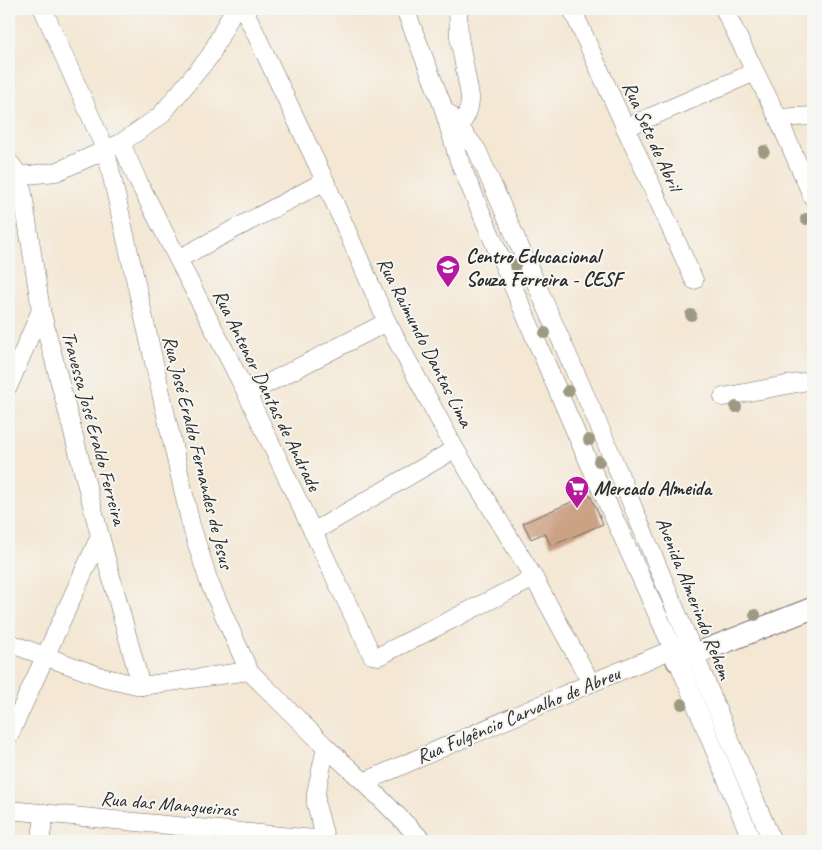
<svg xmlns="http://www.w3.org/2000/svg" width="822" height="850" font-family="Caveat,sans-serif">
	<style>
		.building { fill: #cca285 }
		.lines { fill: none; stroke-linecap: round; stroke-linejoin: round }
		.minor-casing { stroke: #716d66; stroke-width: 19 }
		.tertiary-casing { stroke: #716d66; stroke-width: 23 }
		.minor { stroke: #fff; stroke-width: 18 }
		.tertiary { stroke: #fff; stroke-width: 21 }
		.tree { fill: #9d9982 }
		.labels { text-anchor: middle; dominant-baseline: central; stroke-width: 4; stroke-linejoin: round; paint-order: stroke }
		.street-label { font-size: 20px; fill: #2b2b2b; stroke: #f6f6f2 }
		.poi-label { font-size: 20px; font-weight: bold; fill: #2b2b2b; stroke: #f6f6f2; text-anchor: start }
	</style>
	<rect width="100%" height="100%" fill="#f6f6f2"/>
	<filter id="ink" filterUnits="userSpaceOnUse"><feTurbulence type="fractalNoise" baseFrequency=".02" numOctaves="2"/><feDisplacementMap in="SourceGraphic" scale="10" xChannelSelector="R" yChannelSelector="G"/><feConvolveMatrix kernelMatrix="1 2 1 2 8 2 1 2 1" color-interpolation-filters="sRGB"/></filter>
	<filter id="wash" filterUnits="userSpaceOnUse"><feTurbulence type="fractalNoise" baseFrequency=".0096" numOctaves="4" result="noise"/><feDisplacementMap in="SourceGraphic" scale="20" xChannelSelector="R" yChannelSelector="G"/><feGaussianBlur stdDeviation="1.12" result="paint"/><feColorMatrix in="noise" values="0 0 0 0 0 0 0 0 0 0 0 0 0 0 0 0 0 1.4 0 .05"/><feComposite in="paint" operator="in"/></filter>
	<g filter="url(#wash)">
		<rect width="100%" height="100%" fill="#f4e7d4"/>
		<g id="blocks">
			<path class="building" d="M 590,494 L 603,524 L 551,546 L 545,533 L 531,539 L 523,523 Z"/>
		</g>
	</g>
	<g filter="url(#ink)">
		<use href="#blocks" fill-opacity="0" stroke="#716d66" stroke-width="1"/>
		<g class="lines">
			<defs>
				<g id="minor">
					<path d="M 43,9 L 106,151 L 191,525 L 209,582 L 249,671 L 326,747 L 364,782 L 423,841"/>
					<path d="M 244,9 L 325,181 L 387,322 L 455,449 L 534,578 L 591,683"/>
					<path d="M 405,9 L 442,104 L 459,161 L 582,447 L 673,649 L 752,841"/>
					<path d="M 572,9 L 694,280"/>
					<path d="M 724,9 L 778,118 L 813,198"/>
					<path d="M 449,114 L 477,150 L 603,435 L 772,841"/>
					<path d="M 778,118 L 813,116"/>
					<path d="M 625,128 L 755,72"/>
					<path d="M 451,133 C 463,125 471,110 470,96 L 459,37 L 458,9"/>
					<path d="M 121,143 L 137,179 L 247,394 L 372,655 L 379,656 L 534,578"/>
					<path d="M 9,162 L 20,176 L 41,310 L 100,536 L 141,686"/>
					<path d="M 9,177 L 56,172 L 121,143 L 160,116 L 210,56 L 234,9"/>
					<path d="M 178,259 L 325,181"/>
					<path d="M 9,385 L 41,310"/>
					<path d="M 247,394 L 387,322"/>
					<path d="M 723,397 L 813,380"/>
					<path d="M 313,532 L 455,449"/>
					<path d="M 9,643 L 102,677 L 141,686 L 249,671"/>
					<path d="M 9,736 L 100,536"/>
					<path d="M 326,747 L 316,793 L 316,804 L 326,841"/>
					<path d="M 364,782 L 591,683 L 683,645"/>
					<path d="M 9,810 L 325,840"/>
					<path d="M 40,841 L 45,813"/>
				</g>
				<path id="tertiary" d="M 677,661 L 813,608"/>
			</defs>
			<use href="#minor" class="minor-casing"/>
			<use href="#tertiary" class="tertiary-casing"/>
			<use href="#minor" class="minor"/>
			<use href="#tertiary" class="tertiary"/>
		</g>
		<g class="tree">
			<circle cx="764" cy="151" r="6"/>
			<circle cx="806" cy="219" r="6"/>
			<circle cx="515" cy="265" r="6"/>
			<circle cx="691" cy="315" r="6"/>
			<circle cx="545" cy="333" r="6"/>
			<circle cx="568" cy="391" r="6"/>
			<circle cx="736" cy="407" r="6"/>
			<circle cx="589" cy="440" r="6"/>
			<circle cx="599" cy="461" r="6"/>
			<circle cx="755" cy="615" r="6"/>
			<circle cx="682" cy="704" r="6"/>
		</g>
	</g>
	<defs>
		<symbol id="school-pin" viewBox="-11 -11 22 30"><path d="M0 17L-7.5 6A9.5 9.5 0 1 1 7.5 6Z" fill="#b5179e" stroke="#f6f6f2"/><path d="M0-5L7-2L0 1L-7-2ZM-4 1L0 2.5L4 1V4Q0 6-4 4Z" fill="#fff"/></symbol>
		<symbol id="supermarket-pin" viewBox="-11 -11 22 30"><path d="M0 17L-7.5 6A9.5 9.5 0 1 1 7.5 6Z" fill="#b5179e" stroke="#f6f6f2"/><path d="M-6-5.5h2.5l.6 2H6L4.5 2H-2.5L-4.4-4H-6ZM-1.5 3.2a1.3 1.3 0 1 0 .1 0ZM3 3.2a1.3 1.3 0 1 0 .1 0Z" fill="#fff"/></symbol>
	</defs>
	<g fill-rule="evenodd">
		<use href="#school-pin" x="434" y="253" width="28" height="38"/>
		<use href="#supermarket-pin" x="563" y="474" width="28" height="38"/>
	</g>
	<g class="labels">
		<g class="street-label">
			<text transform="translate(652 136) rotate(66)">Rua Sete de Abril</text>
			<text transform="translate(425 342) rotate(63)">Rua Raimundo Dantas Lima</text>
			<text transform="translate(267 390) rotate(64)">Rua Antenor Dantas de Andrade</text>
			<text transform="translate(94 428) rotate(75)">Travessa José Eraldo Ferreira</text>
			<text transform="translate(198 452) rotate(76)">Rua José Eraldo Fernandes de Jesus</text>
			<text transform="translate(694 598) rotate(68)">Avenida Almerindo Rehem</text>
			<text transform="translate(518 715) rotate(-23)">Rua Fulgêncio Carvalho de Abreu</text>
			<text transform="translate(169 804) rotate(5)">Rua das Mangueiras</text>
		</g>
		<g class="poi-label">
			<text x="466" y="256">Centro Educacional<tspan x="466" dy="23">Souza Ferreira - CESF</tspan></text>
			<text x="594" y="488">Mercado Almeida</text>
		</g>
	</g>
	<rect width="822" height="850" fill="none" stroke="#f6f6f2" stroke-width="30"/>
</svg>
